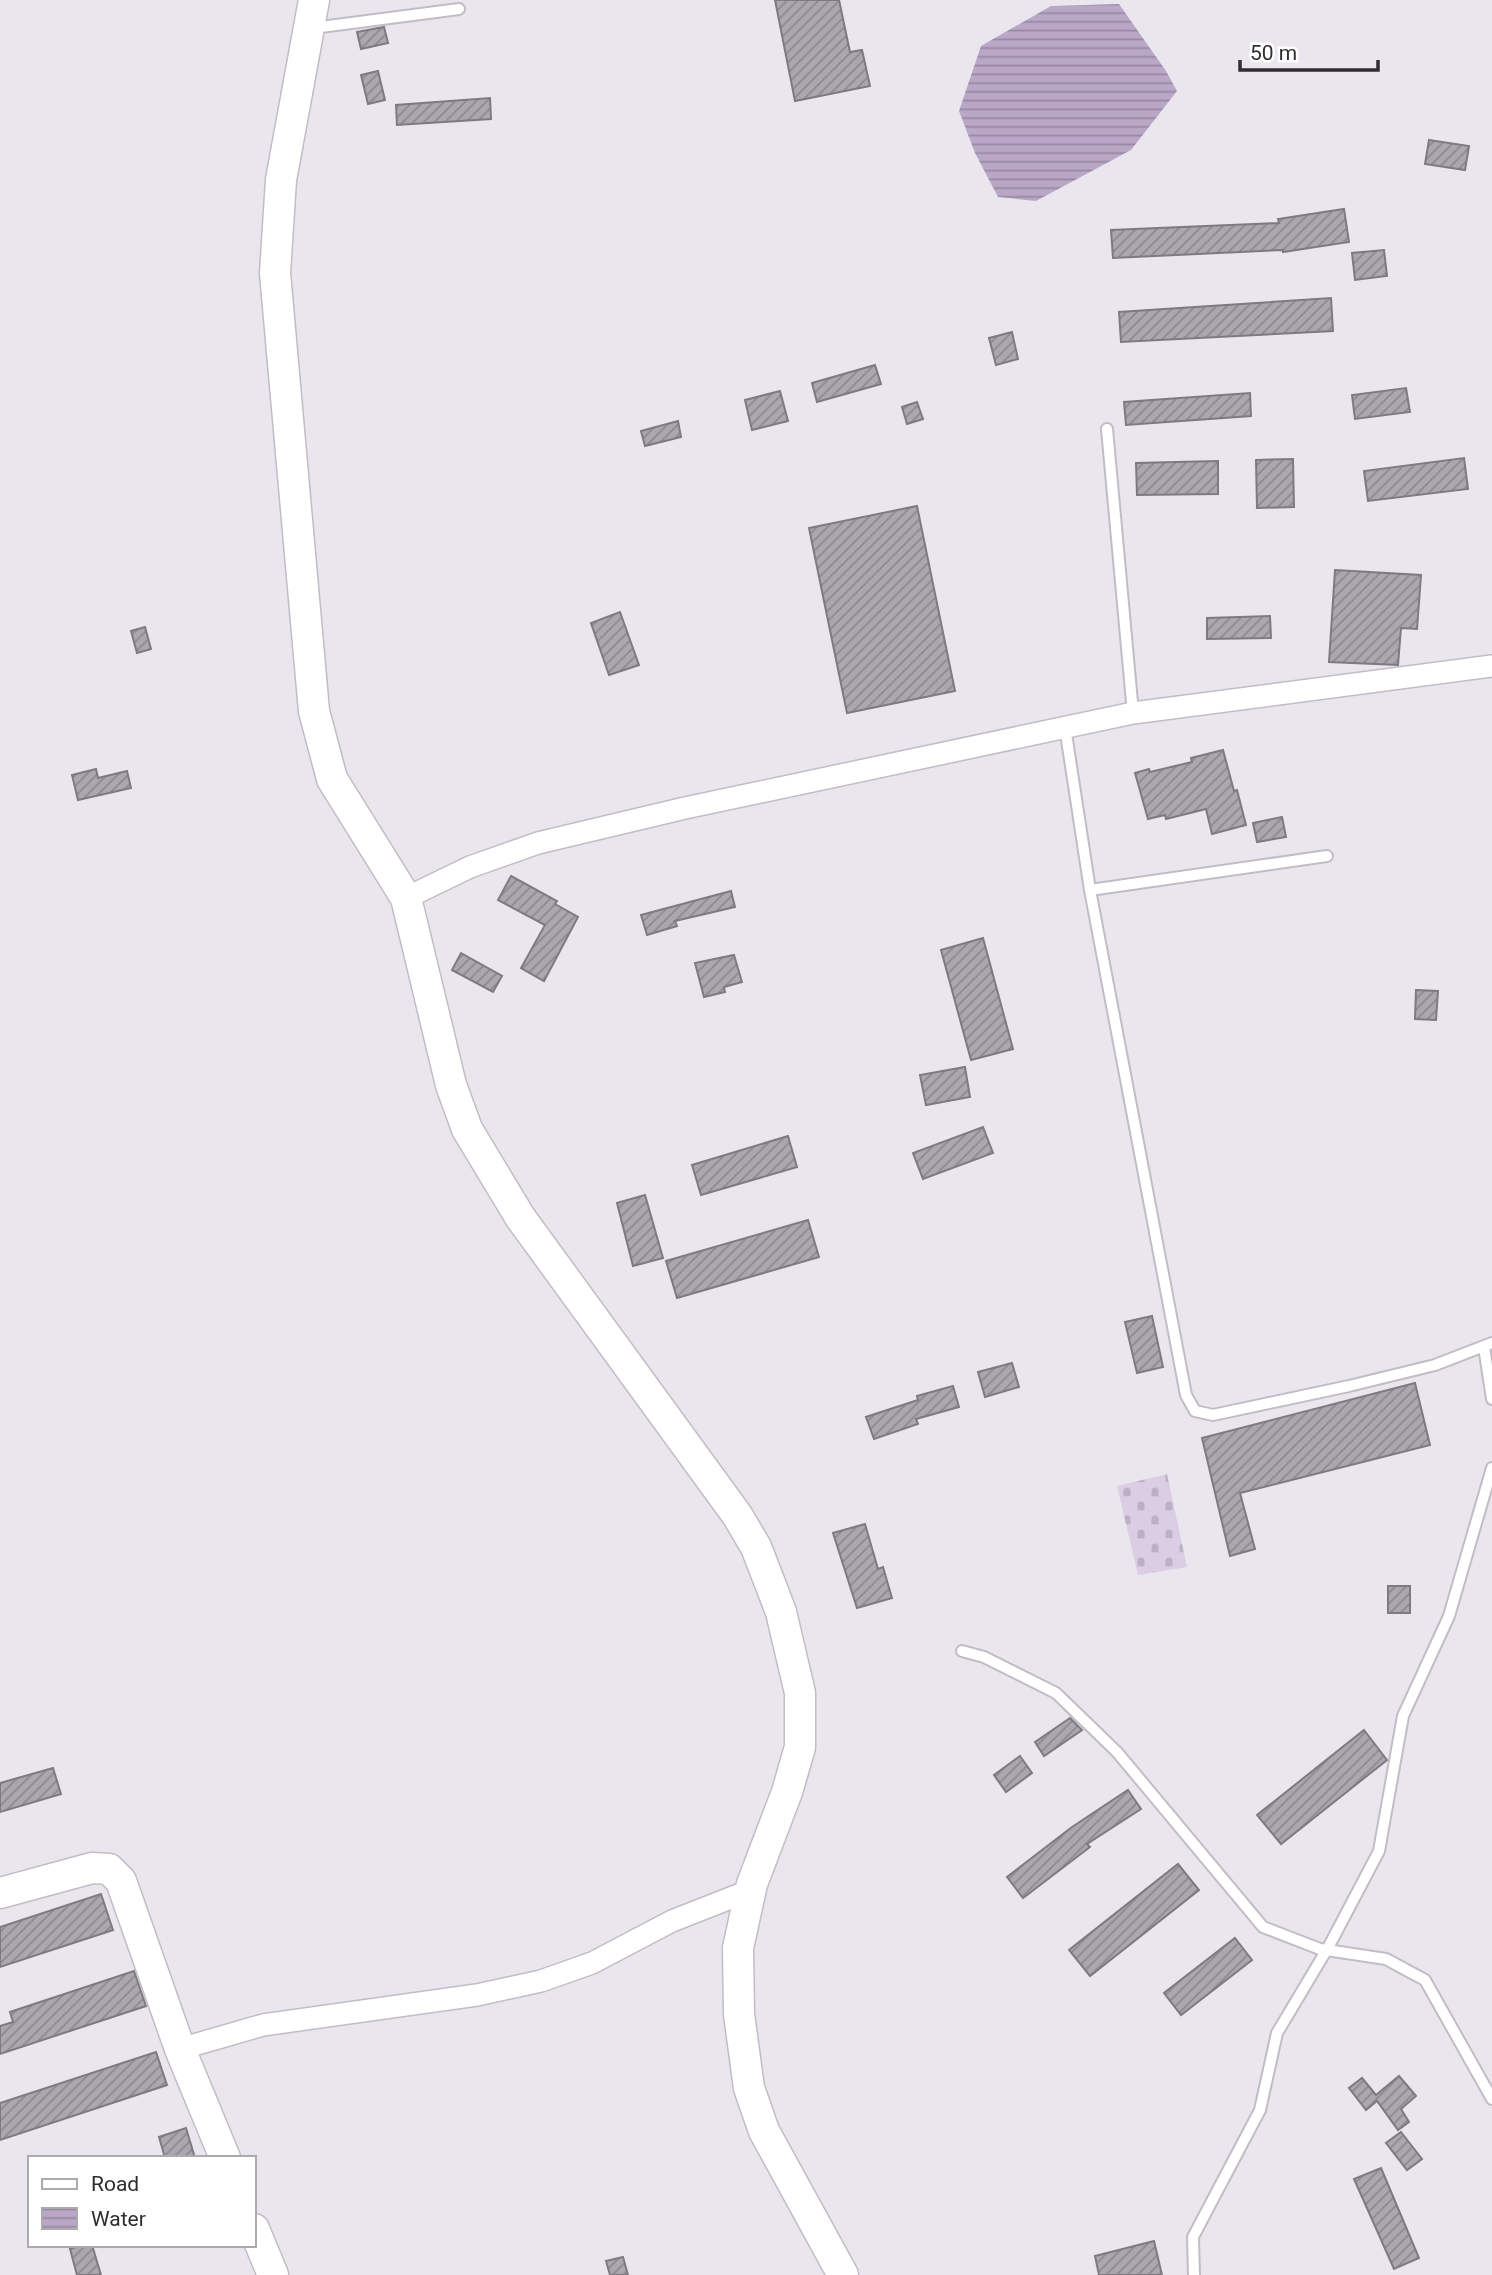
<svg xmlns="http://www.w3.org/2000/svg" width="1492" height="2275" font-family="Roboto,sans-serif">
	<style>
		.cemetery { fill: url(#cemetery-stones) }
		.water { fill: url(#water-rules) }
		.building { fill: url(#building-hatch); stroke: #7e7a81; stroke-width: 2 }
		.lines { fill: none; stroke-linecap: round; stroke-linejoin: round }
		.lane-casing { stroke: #c2bdc5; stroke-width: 14 }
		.street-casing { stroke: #c2bdc5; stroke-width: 24 }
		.secondary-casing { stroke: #c2bdc5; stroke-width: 33 }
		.lane { stroke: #fff; stroke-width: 10 }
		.street { stroke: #fff; stroke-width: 21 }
		.secondary { stroke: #fff; stroke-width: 30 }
	</style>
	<defs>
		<pattern id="cemetery-stones" width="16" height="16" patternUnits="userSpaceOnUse" patternTransform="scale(1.75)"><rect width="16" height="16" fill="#dacde4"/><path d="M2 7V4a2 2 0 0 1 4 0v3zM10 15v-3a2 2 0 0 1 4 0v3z" fill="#bbb0c4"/></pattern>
		<pattern id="water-rules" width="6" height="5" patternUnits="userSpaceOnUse" patternTransform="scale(1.75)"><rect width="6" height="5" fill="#baa7c7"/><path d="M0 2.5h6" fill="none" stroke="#9888a2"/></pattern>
		<pattern id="building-hatch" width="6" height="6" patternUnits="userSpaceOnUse" patternTransform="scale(1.75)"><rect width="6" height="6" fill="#aca7af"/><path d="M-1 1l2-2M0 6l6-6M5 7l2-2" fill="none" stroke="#8c888f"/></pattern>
	</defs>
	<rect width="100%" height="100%" fill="#eae6ee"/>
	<path class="cemetery" d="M 1167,1474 L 1187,1567 L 1138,1575 L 1117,1486 Z"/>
	<path class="water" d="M 1119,4 L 1166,71 L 1177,91 L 1131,150 L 1036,201 L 998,197 L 975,153 L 959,111 L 981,46 L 1051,6 Z"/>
	<g class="building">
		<path d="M 775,0 L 839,0 L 850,52 L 862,50 L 870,86 L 795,101 Z"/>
		<path d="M 384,27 L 388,43 L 361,49 L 357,32 Z"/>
		<path d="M 378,71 L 385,100 L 368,104 L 361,75 Z"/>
		<path d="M 490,98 L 491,119 L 397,125 L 396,105 Z"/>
		<path d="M 1429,140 L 1469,146 L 1465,170 L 1425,164 Z"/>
		<path d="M 1344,209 L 1349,242 L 1283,252 L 1283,250 L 1113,258 L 1111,230 L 1279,223 L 1278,219 Z"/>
		<path d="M 1384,250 L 1387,276 L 1355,280 L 1352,253 Z"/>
		<path d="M 1331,298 L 1333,331 L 1121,342 L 1119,312 Z"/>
		<path d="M 1012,332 L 1018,359 L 996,365 L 989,338 Z"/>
		<path d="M 875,365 L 881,384 L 817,402 L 812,383 Z"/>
		<path d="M 1406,388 L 1410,412 L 1355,419 L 1352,395 Z"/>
		<path d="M 780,391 L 788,421 L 752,430 L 745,400 Z"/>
		<path d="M 1250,393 L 1251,416 L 1126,425 L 1124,402 Z"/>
		<path d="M 917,402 L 923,419 L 907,424 L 902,407 Z"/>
		<path d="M 678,421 L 681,437 L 645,446 L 641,431 Z"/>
		<path d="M 1464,458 L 1468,489 L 1368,501 L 1364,471 Z"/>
		<path d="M 1293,459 L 1294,507 L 1257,508 L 1256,460 Z"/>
		<path d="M 1218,461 L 1218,494 L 1137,495 L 1136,463 Z"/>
		<path d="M 917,506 L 955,691 L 847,713 L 809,528 Z"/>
		<path d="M 1335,570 L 1421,575 L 1417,629 L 1401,628 L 1398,665 L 1329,662 Z"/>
		<path d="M 620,612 L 639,665 L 609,675 L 591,623 Z"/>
		<path d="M 1270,616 L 1271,638 L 1207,639 L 1207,618 Z"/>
		<path d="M 145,627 L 151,649 L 137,653 L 131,631 Z"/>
		<path d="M 1223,750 L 1234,791 L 1237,790 L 1246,825 L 1212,834 L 1206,809 L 1166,819 L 1165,815 L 1148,819 L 1135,773 L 1149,769 L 1150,772 L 1192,762 L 1191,758 Z"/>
		<path d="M 96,769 L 98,778 L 127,771 L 131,788 L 78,800 L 72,775 Z"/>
		<path d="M 1282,817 L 1286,837 L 1257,842 L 1253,823 Z"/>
		<path d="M 511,876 L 557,901 L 555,904 L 578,917 L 544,981 L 521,968 L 545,925 L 498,900 Z"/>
		<path d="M 731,891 L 735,907 L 675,921 L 677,926 L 647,935 L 641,915 Z"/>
		<path d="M 983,938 L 1013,1049 L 971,1060 L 941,950 Z"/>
		<path d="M 461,953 L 502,976 L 493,992 L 452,970 Z"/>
		<path d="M 734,955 L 742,982 L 724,987 L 725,992 L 704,997 L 695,963 Z"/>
		<path d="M 1416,990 L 1438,991 L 1436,1020 L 1415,1019 Z"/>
		<path d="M 965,1067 L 970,1097 L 926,1105 L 920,1075 Z"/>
		<path d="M 983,1127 L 993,1153 L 923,1179 L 913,1153 Z"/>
		<path d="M 788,1136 L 797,1167 L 701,1195 L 692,1165 Z"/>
		<path d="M 645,1195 L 663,1258 L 633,1266 L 617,1203 Z"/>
		<path d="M 808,1220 L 819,1257 L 677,1298 L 666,1261 Z"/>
		<path d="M 1152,1316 L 1163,1367 L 1137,1373 L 1125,1322 Z"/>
		<path d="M 1012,1363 L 1019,1387 L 985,1397 L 978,1372 Z"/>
		<path d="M 1415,1383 L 1430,1445 L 1240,1493 L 1255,1549 L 1230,1556 L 1202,1438 Z"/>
		<path d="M 953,1386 L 959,1407 L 916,1419 L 918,1424 L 874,1439 L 866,1417 L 918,1400 L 917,1396 Z"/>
		<path d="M 865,1524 L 878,1569 L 883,1567 L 892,1598 L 857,1608 L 833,1533 Z"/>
		<rect x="1388" y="1586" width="22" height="27"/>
		<path d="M 1070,1718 L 1082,1730 L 1044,1756 L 1035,1742 Z"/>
		<path d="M 1364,1730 L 1387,1760 L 1281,1844 L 1257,1815 Z"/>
		<path d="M 1020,1756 L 1032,1773 L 1006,1792 L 994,1775 Z"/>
		<path d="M 53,1768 L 61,1794 L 0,1812 L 0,1783 Z"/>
		<path d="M 1128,1790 L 1141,1809 L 1087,1844 L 1090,1847 L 1023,1898 L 1007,1877 L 1072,1827 Z"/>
		<path d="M 1178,1864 L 1199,1890 L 1090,1976 L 1069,1950 Z"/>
		<path d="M 101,1894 L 113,1930 L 0,1967 L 0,1927 Z"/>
		<path d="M 1235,1938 L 1252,1960 L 1181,2015 L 1164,1993 Z"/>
		<path d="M 134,1971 L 146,2006 L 0,2054 L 0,2026 L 13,2022 L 10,2012 Z"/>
		<path d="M 156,2052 L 167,2085 L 0,2140 L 0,2103 Z"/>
		<path d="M 1399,2076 L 1416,2096 L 1401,2109 L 1409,2122 L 1398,2130 L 1377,2101 L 1366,2110 L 1349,2088 L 1362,2078 L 1376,2095 Z"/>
		<path d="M 186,2128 L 195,2158 L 165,2158 L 159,2137 Z"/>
		<path d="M 1401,2132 L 1422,2159 L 1407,2170 L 1386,2143 Z"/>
		<path d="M 1381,2168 L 1419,2258 L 1394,2269 L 1354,2179 Z"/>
		<path d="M 1154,2241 L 1162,2275 L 1099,2275 L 1095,2256 Z"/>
		<path d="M 81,2245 L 92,2245 L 101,2275 L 77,2275 L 70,2249 Z"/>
		<path d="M 623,2257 L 628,2275 L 610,2275 L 606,2261 Z"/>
	</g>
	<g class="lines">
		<defs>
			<g id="lane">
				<path d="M 313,28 L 459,9"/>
				<path d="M 1107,429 L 1133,713"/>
				<path d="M 1065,727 L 1090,890 L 1186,1395 L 1195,1411 L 1213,1415 L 1349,1386 L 1435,1365 L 1492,1343"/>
				<path d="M 1090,890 L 1327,856"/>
				<path d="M 1484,1347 L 1492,1399"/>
				<path d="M 962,1651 L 984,1657 L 1056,1693 L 1117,1752 L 1263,1927 L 1320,1949 L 1386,1959 L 1425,1980 L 1492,2099"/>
				<path d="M 1194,2275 L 1193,2237 L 1260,2110 L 1277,2033 L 1329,1946 L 1379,1851 L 1403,1716 L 1449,1616 L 1492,1468"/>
			</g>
			<g id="street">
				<path d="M 406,898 L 470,867 L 538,843 L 685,808 L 1133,713 L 1492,666"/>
				<path d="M 180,2049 L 263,2025 L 477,1995 L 541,1981 L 592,1963 L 672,1921 L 751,1890"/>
			</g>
			<g id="secondary">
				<path d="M 314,0 L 281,180 L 275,273 L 314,711 L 332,779 L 406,898 L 451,1085 L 467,1129 L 520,1217 L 737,1515 L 756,1547 L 781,1612 L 800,1693 L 800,1747 L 787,1792 L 752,1884 L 738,1948 L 739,2014 L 749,2088 L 764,2131 L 843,2275"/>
				<path d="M 0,1893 L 92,1868 L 109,1869 L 121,1881 L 180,2049 L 225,2158"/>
				<path d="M 254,2229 L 273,2275"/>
			</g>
		</defs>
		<use href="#lane" class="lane-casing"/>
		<use href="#street" class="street-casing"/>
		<use href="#secondary" class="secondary-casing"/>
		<use href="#lane" class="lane"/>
		<use href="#street" class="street"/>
		<use href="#secondary" class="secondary"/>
	</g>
	<rect x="28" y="2156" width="228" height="91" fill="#ffffff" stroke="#acabac" stroke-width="2"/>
	<rect x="42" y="2179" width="35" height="10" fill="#ffffff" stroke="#acabac" stroke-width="2"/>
	<text x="91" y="2191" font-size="21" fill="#2f2d30">Road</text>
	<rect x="42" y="2208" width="35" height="21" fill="url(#water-rules)" stroke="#acabac" stroke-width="2"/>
	<text x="91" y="2226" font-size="21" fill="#2f2d30">Water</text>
	<path d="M1240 60v10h138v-10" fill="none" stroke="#2f2d30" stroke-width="3.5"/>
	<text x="1250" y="60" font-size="21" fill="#2f2d30" stroke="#ffffff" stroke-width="5" paint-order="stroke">50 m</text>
</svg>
